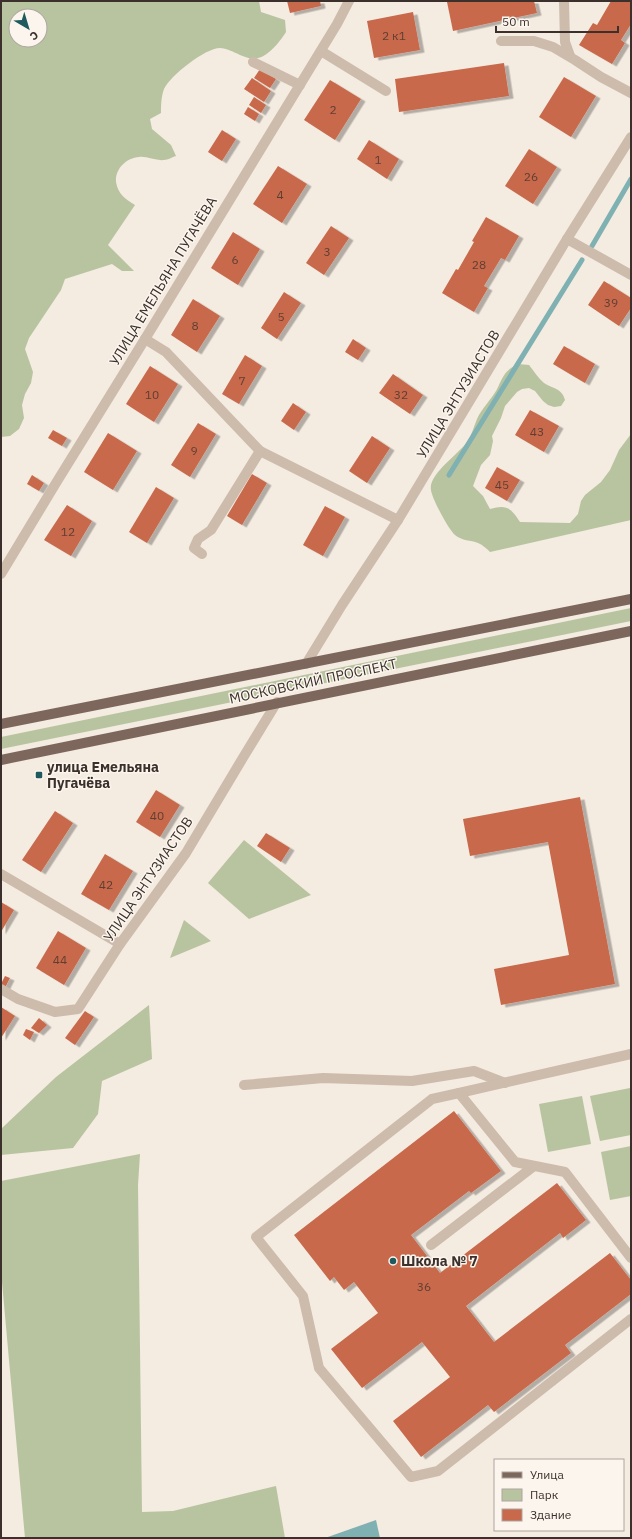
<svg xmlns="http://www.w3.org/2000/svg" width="632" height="1539" font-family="'IBM Plex Sans',sans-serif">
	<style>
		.green { fill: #b8c4a0; fill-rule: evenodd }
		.water { fill: #7fb0b2 }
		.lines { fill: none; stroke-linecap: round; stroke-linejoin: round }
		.stream { stroke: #7fb0b2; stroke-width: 5 }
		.building { fill: #c8694b; filter: url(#shadow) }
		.minor { stroke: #cdbbac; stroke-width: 10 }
		.major { stroke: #7d675c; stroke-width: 10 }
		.poi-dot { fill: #1f5a5e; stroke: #fbf5ee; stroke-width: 1.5 }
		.labels { text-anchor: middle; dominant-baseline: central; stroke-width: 3; stroke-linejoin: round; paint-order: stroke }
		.number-label { font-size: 12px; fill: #5e3e33 }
		.street-label { font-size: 14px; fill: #3b302b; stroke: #fbf5ee }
		.poi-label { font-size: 14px; font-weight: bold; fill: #3b302b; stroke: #fbf5ee; text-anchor: start }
	</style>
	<defs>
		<filter id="shadow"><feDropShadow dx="4.5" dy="2.5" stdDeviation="0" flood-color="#0004"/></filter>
	</defs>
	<rect width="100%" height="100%" fill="#f4ebe1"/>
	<g class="green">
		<path d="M 1,1 L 259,1 L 261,12 L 285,20 L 286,32 C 279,43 266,60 251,59 C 248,58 243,56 240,55 C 234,52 226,48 220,48 C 205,48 170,76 164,89 C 161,97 161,106 161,113 L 150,119 L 152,129 L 171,145 L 176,156 C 172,157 168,160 164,160 C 156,161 147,156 139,157 C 126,158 115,169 116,182 C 118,194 125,199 135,205 L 108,245 L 134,271 L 122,271 L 112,264 L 65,279 L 61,290 L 29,338 L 25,349 L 33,372 L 31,383 L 25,394 L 22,405 L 24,418 L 19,429 L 10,436 L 1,437 ZM 16,16 L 40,16 L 40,40 L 16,40 Z"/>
		<path d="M 518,364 L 529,365 C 534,371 538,378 544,383 C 553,389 562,388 565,400 L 561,406 L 554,407 L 548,405 L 543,401 L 535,391 L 529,388 L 522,389 L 517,392 L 505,406 L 501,418 L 492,436 L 493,441 L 490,455 L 481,465 L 473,486 L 483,496 L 490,509 C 507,504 511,508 520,522 L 570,523 L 578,514 L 581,501 L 585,495 L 601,482 L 610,470 L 619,450 L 631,434 L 631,520 L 490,552 C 487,549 483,545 478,543 C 471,540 462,541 455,535 C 449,530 432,499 431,490 C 428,474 459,454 468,441 C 472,434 474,426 477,419 C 482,408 490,401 496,391 C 503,378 503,371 518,364 Z"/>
		<path d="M 631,608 L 631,621 L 1,749 L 1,737 Z"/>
		<path d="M 244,840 L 311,895 L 249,919 L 208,883 Z"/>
		<path d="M 184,920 L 211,941 L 170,958 Z"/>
		<path d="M 149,1005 L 152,1059 L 102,1081 L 98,1114 L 73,1148 L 1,1155 L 1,1129 L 56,1077 Z"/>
		<path d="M 630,1088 L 631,1135 L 600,1141 L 590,1096 Z"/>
		<path d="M 582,1096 L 591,1144 L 548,1152 L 539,1104 Z"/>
		<path d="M 631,1146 L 631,1196 L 610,1200 L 601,1152 Z"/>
		<path d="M 140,1154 L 138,1185 L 142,1512 L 173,1511 L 276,1486 L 285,1538 L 25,1538 L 1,1271 L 1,1181 Z"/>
	</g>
	<path class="water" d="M 376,1520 L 380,1538 L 325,1538 Z"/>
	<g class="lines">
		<g class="stream">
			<path d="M 592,246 L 631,179"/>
			<path d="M 449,475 L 582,260"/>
		</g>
	</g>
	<g class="building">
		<path d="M 287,1 L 320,1 L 321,6 L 290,13 Z"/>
		<path d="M 453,1 L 534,1 L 537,13 L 453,31 L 447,2 Z"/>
		<path d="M 611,1 L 631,1 L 631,24 L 621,40 L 625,43 L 612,64 L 579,45 L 593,23 L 597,25 Z"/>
		<path d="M 413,12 L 420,50 L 374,58 L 367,21 Z"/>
		<path d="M 504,63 L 509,96 L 399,112 L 395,79 Z"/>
		<path d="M 260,69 L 276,79 L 270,88 L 254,78 Z"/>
		<path d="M 564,77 L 596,96 L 571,137 L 539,117 Z"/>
		<path d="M 252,78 L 271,91 L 264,102 L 244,89 Z"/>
		<path d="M 330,80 L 361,99 L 335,140 L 304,120 Z"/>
		<path d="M 254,97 L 266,105 L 261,113 L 249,105 Z"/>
		<path d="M 248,107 L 259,114 L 255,121 L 244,114 Z"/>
		<path d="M 222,130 L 236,139 L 222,161 L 208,152 Z"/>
		<path d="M 369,140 L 399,159 L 387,179 L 357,159 Z"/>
		<path d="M 529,149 L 557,167 L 533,204 L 505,186 Z"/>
		<path d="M 278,166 L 307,184 L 282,223 L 253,204 Z"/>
		<path d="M 486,217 L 519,236 L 505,260 L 501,258 L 484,286 L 488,288 L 474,312 L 442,293 L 456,269 L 458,270 L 474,242 L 472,241 Z"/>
		<path d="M 331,226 L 349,238 L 324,275 L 306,263 Z"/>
		<path d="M 233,232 L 260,249 L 238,285 L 211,268 Z"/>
		<path d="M 604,281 L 631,298 L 631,308 L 619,326 L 588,305 Z"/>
		<path d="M 284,292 L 301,303 L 277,339 L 261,328 Z"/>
		<path d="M 193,299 L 220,316 L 197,352 L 171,335 Z"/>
		<path d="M 353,339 L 366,348 L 358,360 L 345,352 Z"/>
		<path d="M 564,346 L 595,364 L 585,383 L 553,364 Z"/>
		<path d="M 245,355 L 262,366 L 239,404 L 222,394 Z"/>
		<path d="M 150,366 L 178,384 L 154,422 L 126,404 Z"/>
		<path d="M 393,374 L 423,395 L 410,414 L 379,393 Z"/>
		<path d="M 293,403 L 306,412 L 294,430 L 281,421 Z"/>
		<path d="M 530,410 L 559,426 L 544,452 L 515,435 Z"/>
		<path d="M 198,423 L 216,434 L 190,477 L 171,465 Z"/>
		<path d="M 53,430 L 67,438 L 62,446 L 48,438 Z"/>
		<path d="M 108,433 L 137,451 L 113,490 L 84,472 Z"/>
		<path d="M 372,436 L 390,448 L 367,483 L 349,471 Z"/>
		<path d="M 497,467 L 520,480 L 507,501 L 485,488 Z"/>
		<path d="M 252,474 L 267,483 L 242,525 L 227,516 Z"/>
		<path d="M 32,475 L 44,483 L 39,491 L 27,484 Z"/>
		<path d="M 156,487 L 174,498 L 147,543 L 129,532 Z"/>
		<path d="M 67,505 L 92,521 L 71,556 L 44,540 Z"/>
		<path d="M 325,506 L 345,517 L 323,556 L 303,545 Z"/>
		<path d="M 156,790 L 180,805 L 160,837 L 136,822 Z"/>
		<path d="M 580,797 L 615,984 L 501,1005 L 494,969 L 569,955 L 548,842 L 470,856 L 463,819 Z"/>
		<path d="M 55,811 L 73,823 L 41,872 L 22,860 Z"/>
		<path d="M 266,833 L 290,848 L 281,862 L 257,846 Z"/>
		<path d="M 105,854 L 133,871 L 109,910 L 81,894 Z"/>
		<path d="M 1,902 L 14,910 L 1,932 Z"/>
		<path d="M 58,931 L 86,948 L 64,985 L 36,968 Z"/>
		<path d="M 5,976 L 10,978 L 5,988 L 1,986 L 1,984 Z"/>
		<path d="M 1,1007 L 15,1016 L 1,1038 Z"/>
		<path d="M 85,1011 L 94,1017 L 75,1045 L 65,1038 Z"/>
		<path d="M 39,1018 L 47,1025 L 39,1033 L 31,1028 Z"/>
		<path d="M 26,1029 L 34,1032 L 30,1040 L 23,1035 Z"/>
		<path d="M 454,1111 L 501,1171 L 471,1193 L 469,1191 L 411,1235 L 440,1273 L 557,1183 L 586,1220 L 563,1238 L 560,1233 L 466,1306 L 494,1342 L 610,1253 L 631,1280 L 631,1294 L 565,1345 L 571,1353 L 494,1412 L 488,1405 L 421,1457 L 393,1421 L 450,1377 L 422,1342 L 362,1388 L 331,1349 L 378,1313 L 354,1282 L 344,1290 L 334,1277 L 330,1281 L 294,1235 Z"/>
	</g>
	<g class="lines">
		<g class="minor">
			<path d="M 564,1 L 565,42 L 570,56"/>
			<path d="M 501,41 L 534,41 L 553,47 L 575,60 L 601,77 L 631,93"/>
			<path d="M 321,51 L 386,91"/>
			<path d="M 253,62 L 300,85"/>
			<path d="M 567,239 L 631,275"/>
			<path d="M 145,339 L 166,352 L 260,451 L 398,520"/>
			<path d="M 202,554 L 194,548 L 198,539 L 211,530 L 260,451"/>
			<path d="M 1,574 L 56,483 L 145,339 L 337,24 L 349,1"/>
			<path d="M 306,664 L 342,605 L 398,520 L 567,239 L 631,137"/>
			<path d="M 1,874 L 120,944"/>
			<path d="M 1,989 L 18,999 L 55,1012 L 78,1009 L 120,944 L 186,853 L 244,756 L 277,702"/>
			<path d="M 244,1085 L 323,1078 L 412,1081 L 474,1071 L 505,1083"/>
			<path d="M 459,1093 L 631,1054"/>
			<path d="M 431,1245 L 534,1166"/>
			<path d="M 631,1258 L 565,1172 L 515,1162 L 459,1093 L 432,1099 L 256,1237 L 303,1296 L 319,1368 L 411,1477 L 438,1471 L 631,1319"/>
		</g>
		<g class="major">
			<path d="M 1,724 L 631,599"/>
			<path d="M 1,760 L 631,631"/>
		</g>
	</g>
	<g class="poi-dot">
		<rect x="35" y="771" width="8" height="8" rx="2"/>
		<circle cx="393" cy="1261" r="4"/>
	</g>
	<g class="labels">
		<g class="number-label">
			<text x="394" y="35">2 к1</text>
			<text x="333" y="109">2</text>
			<text x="378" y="159">1</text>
			<text x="531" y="176">26</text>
			<text x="280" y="194">4</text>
			<text x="327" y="251">3</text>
			<text x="235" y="259">6</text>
			<text x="479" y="264">28</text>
			<text x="611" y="302">39</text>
			<text x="281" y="316">5</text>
			<text x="195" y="325">8</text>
			<text x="242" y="380">7</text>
			<text x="152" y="394">10</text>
			<text x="401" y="394">32</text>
			<text x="537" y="431">43</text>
			<text x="194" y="450">9</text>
			<text x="502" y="484">45</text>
			<text x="68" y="531">12</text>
			<text x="157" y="815">40</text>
			<text x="106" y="884">42</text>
			<text x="60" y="959">44</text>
			<text x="424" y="1286">36</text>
		</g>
		<g class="street-label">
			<text transform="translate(163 281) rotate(-59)">УЛИЦА ЕМЕЛЬЯНА ПУГАЧЁВА</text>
			<text transform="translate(458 394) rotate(-59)">УЛИЦА ЭНТУЗИАСТОВ</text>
			<text transform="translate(313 681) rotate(-12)">МОСКОВСКИЙ ПРОСПЕКТ</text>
			<text transform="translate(148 879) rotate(-56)">УЛИЦА ЭНТУЗИАСТОВ</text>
		</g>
		<g class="poi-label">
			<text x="47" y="767">улица Емельяна<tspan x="47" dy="16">Пугачёва</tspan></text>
			<text x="401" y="1261">Школа № 7</text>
		</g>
	</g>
	<rect width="632" height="1539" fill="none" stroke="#3b302b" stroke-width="4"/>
	<rect x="494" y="1459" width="130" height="72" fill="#fbf5ee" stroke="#aea6a0"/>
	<rect x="502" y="1472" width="20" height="6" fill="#7d675c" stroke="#aea6a0"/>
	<text x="530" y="1479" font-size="12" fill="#3b302b">Улица</text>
	<rect x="502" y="1489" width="20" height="12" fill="#b8c4a0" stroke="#aea6a0"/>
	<text x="530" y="1499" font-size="12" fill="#3b302b">Парк</text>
	<rect x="502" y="1509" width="20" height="12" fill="#c8694b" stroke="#aea6a0"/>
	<text x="530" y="1519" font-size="12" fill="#3b302b">Здание</text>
	<g transform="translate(28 28) rotate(142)"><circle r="19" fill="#fbf5ee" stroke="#aea6a0"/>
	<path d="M0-3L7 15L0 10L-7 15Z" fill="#1f5a5e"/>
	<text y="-6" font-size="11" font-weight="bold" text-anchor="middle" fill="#3b302b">С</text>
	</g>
	<path d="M496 26v6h122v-6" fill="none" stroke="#3b302b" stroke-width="2"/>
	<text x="502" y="26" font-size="12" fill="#3b302b" stroke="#fbf5ee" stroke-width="3" paint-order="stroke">50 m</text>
</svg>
